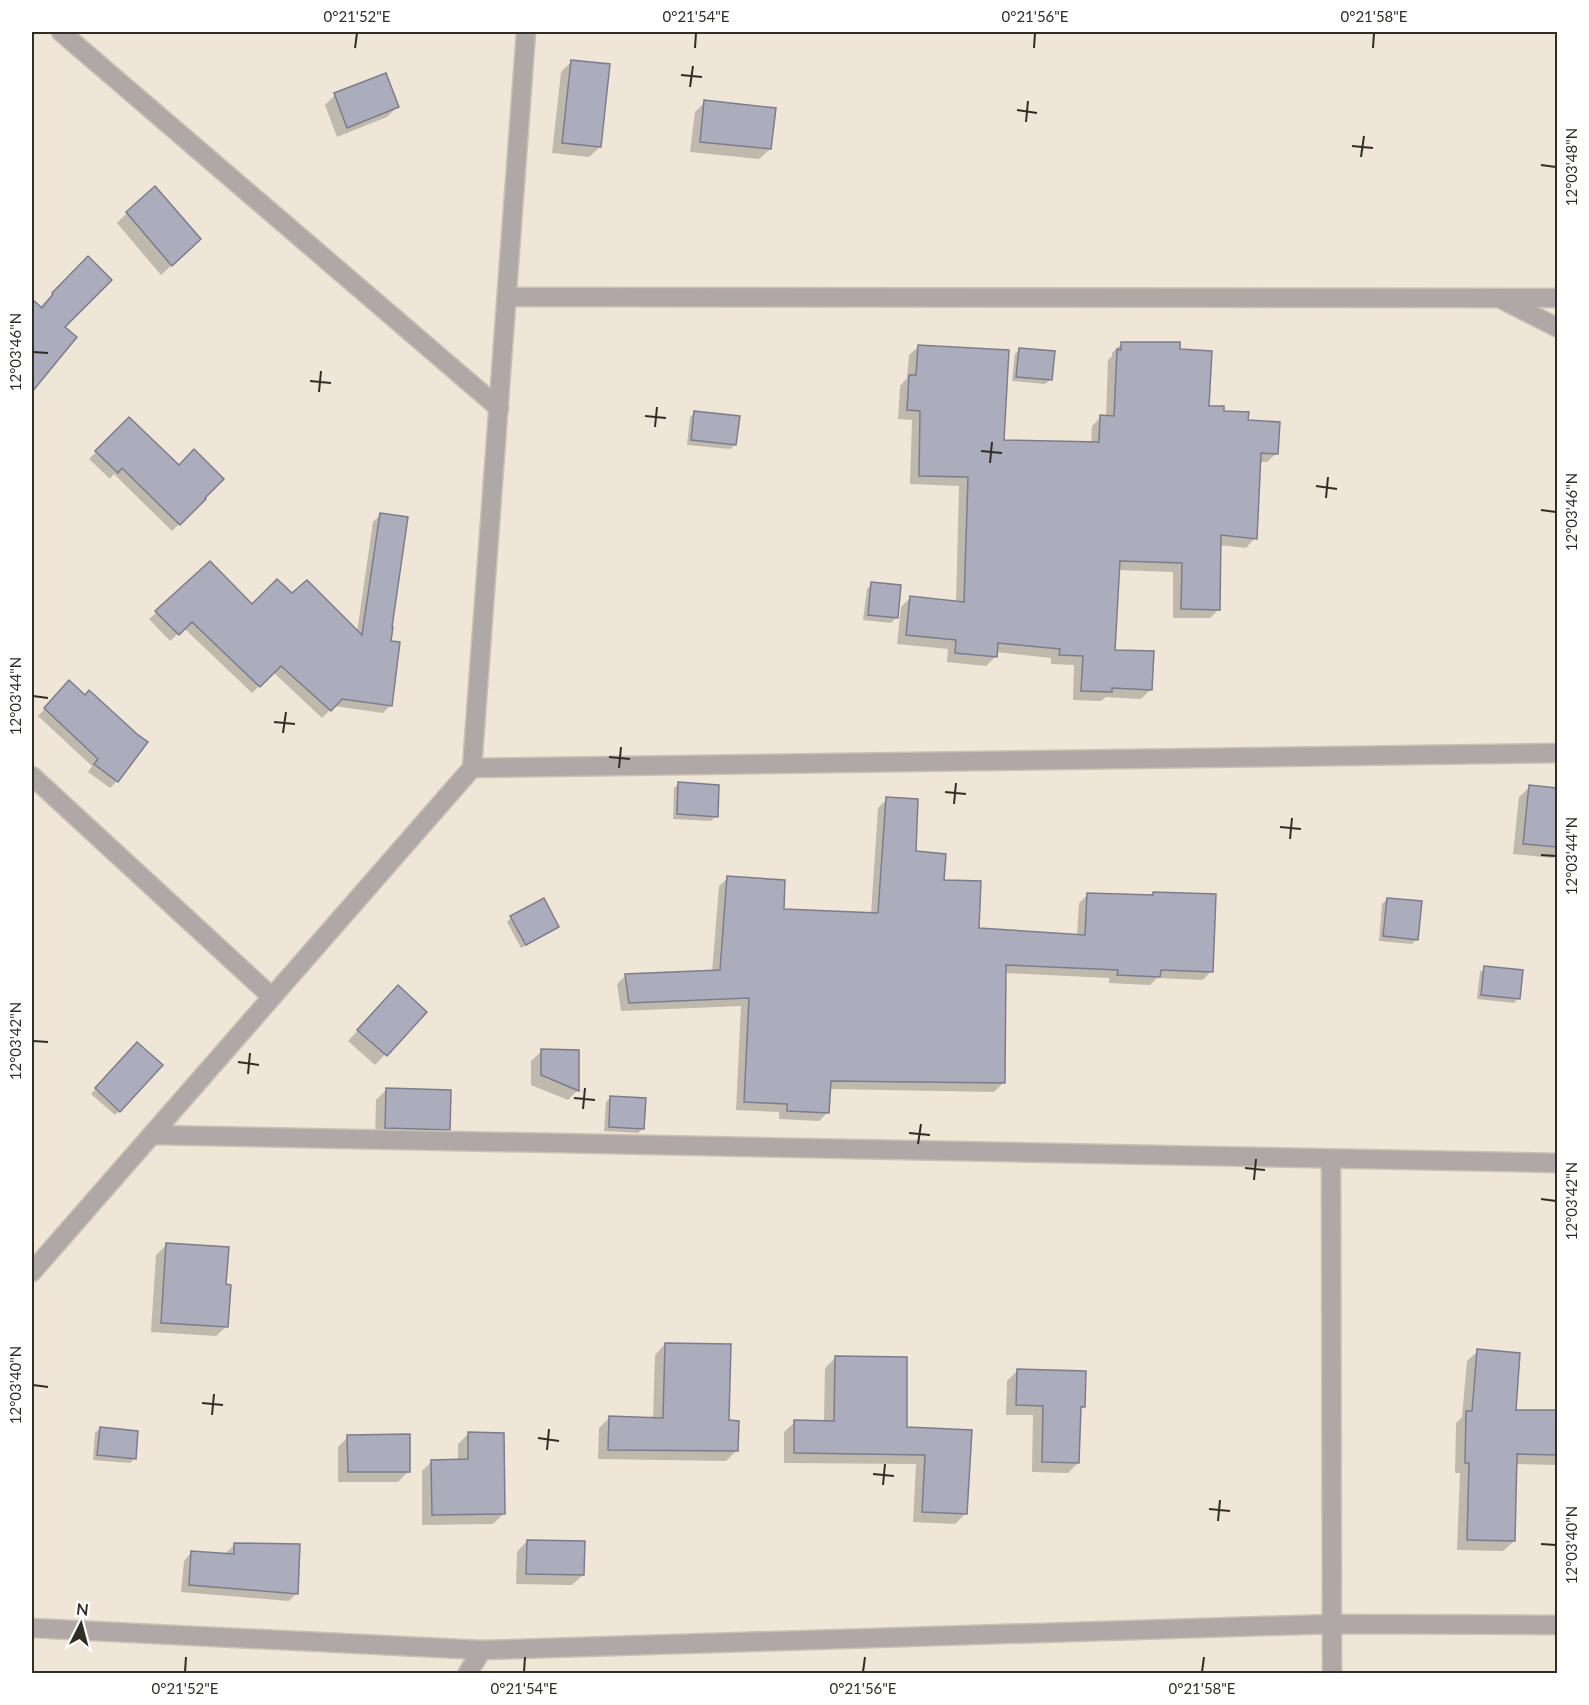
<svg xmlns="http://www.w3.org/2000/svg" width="1589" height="1705" font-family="Lato,sans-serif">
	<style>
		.shadow { fill: #0003 }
		.building { fill: #abadbc; stroke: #7c7d8c; stroke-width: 1.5 }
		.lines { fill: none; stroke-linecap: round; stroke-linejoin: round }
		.minor-casing { stroke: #c9c1b4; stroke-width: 21 }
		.minor { stroke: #b0a8a6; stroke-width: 18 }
		.ticks { fill: none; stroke: #302d27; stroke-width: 2 }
		.neatline { fill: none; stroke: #302d27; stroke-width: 2 }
		.ticks-label { font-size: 15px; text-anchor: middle; fill: #302d27 }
	</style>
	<rect width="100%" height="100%" fill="#efe6d7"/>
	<g class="shadow">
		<path d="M 571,62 L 600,147 L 589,157 L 552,153 L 561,72 Z"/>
		<path d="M 335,95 L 397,107 L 387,117 L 337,137 L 325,105 Z"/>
		<path d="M 705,102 L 770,149 L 759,159 L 690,152 L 695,112 Z"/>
		<path d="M 127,213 L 189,249 L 161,275 L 117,223 Z"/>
		<path d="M 88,258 L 63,327 L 36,384 L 32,389 L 32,315 Z"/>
		<path d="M 1121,344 L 1179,350 L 1207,407 L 1247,422 L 1277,453 L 1267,462 L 1259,462 L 1255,538 L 1246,548 L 1219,545 L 1219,609 L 1210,618 L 1173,618 L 1173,572 L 1118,570 L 1114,652 L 1151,689 L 1141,699 L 1106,697 L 1101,701 L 1073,700 L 1074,665 L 1051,664 L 1051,658 L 996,652 L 995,657 L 986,666 L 947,662 L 948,649 L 897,644 L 901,607 L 910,598 L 956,603 L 959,486 L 910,484 L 912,420 L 898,419 L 900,386 L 907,378 L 909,355 L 919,346 L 1002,441 L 1091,443 L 1092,426 L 1101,417 L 1106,417 L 1108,360 L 1112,356 L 1112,353 Z"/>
		<path d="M 1020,349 L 1050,380 L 1045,384 L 1012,381 L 1015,354 Z"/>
		<path d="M 695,413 L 735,445 L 730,449 L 687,445 L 690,417 Z"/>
		<path d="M 129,419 L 204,499 L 172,531 L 114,474 L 110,479 L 89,459 Z"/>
		<path d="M 381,514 L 389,642 L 391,705 L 383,713 L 334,706 L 322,718 L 273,672 L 252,693 L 184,628 L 170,641 L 149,619 L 157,612 L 252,606 L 292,595 L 357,632 L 373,522 Z"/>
		<path d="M 872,584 L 896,618 L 891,623 L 863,620 L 867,589 Z"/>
		<path d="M 63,689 L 85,697 L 146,742 L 117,781 L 110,788 L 88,772 L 92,766 L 38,716 Z"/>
		<path d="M 679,784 L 716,816 L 711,821 L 673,819 L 674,788 Z"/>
		<path d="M 1530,787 L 1558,790 L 1558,854 L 1553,858 L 1513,854 L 1519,797 Z"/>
		<path d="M 887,799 L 914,853 L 942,881 L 977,929 L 1077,936 L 1079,903 L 1088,894 L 1150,897 L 1153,893 L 1211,971 L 1203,980 L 1157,978 L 1150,985 L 1109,983 L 1109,978 L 1005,973 L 1003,1083 L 994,1092 L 829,1089 L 828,1112 L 819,1121 L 779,1119 L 779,1112 L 736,1110 L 741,1006 L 621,1011 L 617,984 L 626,975 L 712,972 L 719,886 L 728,878 L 782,910 L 871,914 L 878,808 Z"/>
		<path d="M 1387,899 L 1417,939 L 1412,944 L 1379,941 L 1382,904 Z"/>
		<path d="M 511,918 L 558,926 L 553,931 L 521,948 L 507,922 Z"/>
		<path d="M 1485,968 L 1519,998 L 1514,1003 L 1477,999 L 1480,972 Z"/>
		<path d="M 388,998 L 425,1012 L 375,1065 L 348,1041 Z"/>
		<path d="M 138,1044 L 161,1066 L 115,1115 L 91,1094 Z"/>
		<path d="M 542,1051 L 578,1090 L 568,1100 L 531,1085 L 531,1061 Z"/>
		<path d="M 386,1090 L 448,1129 L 438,1139 L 375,1138 L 376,1100 Z"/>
		<path d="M 611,1097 L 643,1128 L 638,1133 L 604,1131 L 606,1102 Z"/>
		<path d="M 166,1245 L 225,1286 L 227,1326 L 216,1336 L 151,1332 L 156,1255 Z"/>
		<path d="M 665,1344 L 728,1422 L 736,1451 L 726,1461 L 598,1459 L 599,1428 L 609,1418 L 653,1419 L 655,1355 Z"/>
		<path d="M 1478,1351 L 1514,1411 L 1558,1412 L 1558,1465 L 1515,1464 L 1514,1541 L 1503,1551 L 1457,1550 L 1460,1473 L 1455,1473 L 1456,1423 L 1462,1417 L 1467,1361 Z"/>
		<path d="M 835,1358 L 905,1428 L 970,1432 L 966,1513 L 955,1524 L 913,1522 L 916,1464 L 784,1463 L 784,1432 L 795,1422 L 824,1422 L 825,1368 Z"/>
		<path d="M 1017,1371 L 1084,1406 L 1079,1411 L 1078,1463 L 1068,1473 L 1032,1472 L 1033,1415 L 1006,1415 L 1007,1381 Z"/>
		<path d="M 100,1428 L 135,1458 L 130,1463 L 93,1460 L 95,1433 Z"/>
		<path d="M 468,1434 L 504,1513 L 493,1524 L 422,1525 L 422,1471 L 432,1461 L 458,1461 L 458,1444 Z"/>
		<path d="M 348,1437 L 408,1472 L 398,1482 L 338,1482 L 338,1447 Z"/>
		<path d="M 527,1541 L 583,1575 L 572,1585 L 516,1584 L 517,1552 Z"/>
		<path d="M 234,1545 L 297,1593 L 289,1601 L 181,1592 L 184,1561 L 192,1552 L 226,1555 L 226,1553 Z"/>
	</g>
	<g class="building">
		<path d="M 571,60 L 610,64 L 601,147 L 562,143 Z"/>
		<path d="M 386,73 L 399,107 L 347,128 L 334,93 Z"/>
		<path d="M 704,100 L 776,108 L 771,149 L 700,142 Z"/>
		<path d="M 155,186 L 201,239 L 172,266 L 126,212 Z"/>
		<path d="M 88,256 L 112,280 L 65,327 L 77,337 L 32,392 L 32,299 L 42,308 L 53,294 L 52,293 Z"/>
		<path d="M 1121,342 L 1180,342 L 1180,349 L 1212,351 L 1209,406 L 1224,406 L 1224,411 L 1249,412 L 1248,420 L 1280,422 L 1278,454 L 1261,453 L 1257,539 L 1221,535 L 1220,610 L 1181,609 L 1182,563 L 1120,561 L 1115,650 L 1154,651 L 1152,690 L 1112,688 L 1112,692 L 1081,691 L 1083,656 L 1059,655 L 1060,649 L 998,643 L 997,657 L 955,653 L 956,640 L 906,635 L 910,596 L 964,602 L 968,477 L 919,476 L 920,411 L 907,410 L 909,375 L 916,375 L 918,345 L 1009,350 L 1004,440 L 1099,442 L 1100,415 L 1114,416 L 1117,349 L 1121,350 Z"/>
		<path d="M 1019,348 L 1055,351 L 1052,380 L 1016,377 Z"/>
		<path d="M 694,411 L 740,416 L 736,445 L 691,440 Z"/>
		<path d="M 129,417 L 179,465 L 194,449 L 224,479 L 205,498 L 206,499 L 180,525 L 122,468 L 118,473 L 95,451 Z"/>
		<path d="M 380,513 L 408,517 L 392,627 L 393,627 L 391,641 L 400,642 L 392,706 L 342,699 L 331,711 L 281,666 L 260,687 L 192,622 L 179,635 L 155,611 L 210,561 L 252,604 L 277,579 L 292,593 L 307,580 L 362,635 Z"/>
		<path d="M 871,582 L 901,585 L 898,618 L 868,615 Z"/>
		<path d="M 69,680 L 85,695 L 89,690 L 137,734 L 148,742 L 118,782 L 94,764 L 98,759 L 44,708 Z"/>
		<path d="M 678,782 L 719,785 L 718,817 L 677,814 Z"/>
		<path d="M 1529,785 L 1557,788 L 1557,847 L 1523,844 Z"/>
		<path d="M 886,797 L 918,799 L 916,851 L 946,854 L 944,880 L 981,881 L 979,928 L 1085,935 L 1087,893 L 1153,895 L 1153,892 L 1216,894 L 1213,972 L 1161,970 L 1160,977 L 1117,975 L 1118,970 L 1006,965 L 1005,1083 L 831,1081 L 829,1113 L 787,1111 L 787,1104 L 744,1102 L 749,998 L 629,1003 L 625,974 L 720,970 L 727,876 L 785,880 L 784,909 L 878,913 Z"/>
		<path d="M 544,898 L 559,927 L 526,945 L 510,916 Z"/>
		<path d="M 1387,898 L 1422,901 L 1418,940 L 1383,936 Z"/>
		<path d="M 1484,966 L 1523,970 L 1520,999 L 1481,995 Z"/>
		<path d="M 398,985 L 427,1012 L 387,1056 L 357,1030 Z"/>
		<path d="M 137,1042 L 163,1065 L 120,1112 L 95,1088 Z"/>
		<path d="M 541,1049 L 579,1050 L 579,1091 L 541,1075 Z"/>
		<path d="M 386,1088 L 451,1090 L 450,1130 L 385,1128 Z"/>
		<path d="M 610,1096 L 646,1098 L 644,1129 L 609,1127 Z"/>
		<path d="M 166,1243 L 229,1247 L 226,1284 L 231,1285 L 228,1327 L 161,1323 Z"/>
		<path d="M 665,1343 L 731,1344 L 729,1420 L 739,1421 L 738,1451 L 608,1450 L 609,1416 L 663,1418 Z"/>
		<path d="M 1477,1349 L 1520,1353 L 1516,1410 L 1557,1410 L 1557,1455 L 1517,1454 L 1515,1541 L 1467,1540 L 1469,1463 L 1465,1463 L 1466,1411 L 1472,1411 Z"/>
		<path d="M 835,1356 L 907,1357 L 907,1427 L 972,1430 L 967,1514 L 922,1512 L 925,1455 L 794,1453 L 794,1420 L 834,1421 Z"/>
		<path d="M 1017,1369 L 1086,1371 L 1085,1407 L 1081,1407 L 1079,1463 L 1042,1462 L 1043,1406 L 1016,1405 Z"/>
		<path d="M 100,1427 L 138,1431 L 136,1459 L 97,1455 Z"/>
		<path d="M 468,1432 L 504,1433 L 505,1514 L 432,1515 L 431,1460 L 468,1459 Z"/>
		<path d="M 410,1434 L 410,1472 L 348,1472 L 347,1435 Z"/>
		<path d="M 527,1540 L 585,1541 L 584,1575 L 526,1574 Z"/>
		<path d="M 234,1543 L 300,1544 L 298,1594 L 189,1585 L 191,1551 L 234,1554 Z"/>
	</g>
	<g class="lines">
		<defs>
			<g id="minor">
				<path d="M 61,32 L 499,408"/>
				<path d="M 507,297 L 1558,298"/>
				<path d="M 1503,300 L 1558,328"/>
				<path d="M 472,768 L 1558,753"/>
				<path d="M 32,776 L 272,997"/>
				<path d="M 152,1135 L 1558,1163"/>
				<path d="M 1331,1159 L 1332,1674"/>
				<path d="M 32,1272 L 472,768 L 526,32"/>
				<path d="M 32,1628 L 482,1650 L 1332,1624 L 1558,1625"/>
				<path d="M 467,1674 L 482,1650"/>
			</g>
		</defs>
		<use href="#minor" class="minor-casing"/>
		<use href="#minor" class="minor"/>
	</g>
	<path class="ticks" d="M 355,48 L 357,33M 695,48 L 696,33M 1034,48 L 1035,33M 1373,48 L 1374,33M 681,75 L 702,77M 690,87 L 693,66M 1017,110 L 1037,113M 1026,122 L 1028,101M 1352,146 L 1373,148M 1361,157 L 1364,136M 1541,165 L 1556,167M 33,352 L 48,353M 310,381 L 331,383M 319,392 L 321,371M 645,416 L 666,418M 655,427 L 657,407M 981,451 L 1002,453M 990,463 L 992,442M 1316,486 L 1337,489M 1326,498 L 1328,477M 1541,510 L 1556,512M 33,696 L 48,698M 274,722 L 295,724M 283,733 L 286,712M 609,757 L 630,759M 619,768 L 621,747M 945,792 L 966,794M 954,804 L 956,783M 1280,827 L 1301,829M 1290,839 L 1292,818M 1541,855 L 1556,856M 33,1041 L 48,1042M 238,1062 L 259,1065M 248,1074 L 250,1053M 574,1098 L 595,1100M 583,1109 L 585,1088M 909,1133 L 930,1135M 918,1144 L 921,1124M 1245,1168 L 1265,1170M 1254,1180 L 1256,1159M 1541,1199 L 1556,1201M 33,1385 L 48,1387M 202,1403 L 223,1405M 212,1415 L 214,1394M 538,1438 L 559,1441M 547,1450 L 549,1429M 873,1474 L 894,1476M 883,1485 L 885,1464M 1209,1509 L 1230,1511M 1218,1521 L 1220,1500M 1541,1544 L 1556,1545M 185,1672 L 186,1657M 524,1672 L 525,1657M 863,1672 L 865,1657M 1202,1672 L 1204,1657"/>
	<rect width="1589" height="1705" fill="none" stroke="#ffffff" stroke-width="66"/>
	<g transform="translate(81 1624) rotate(6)" stroke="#ffffff" stroke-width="4.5" paint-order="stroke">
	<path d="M0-4.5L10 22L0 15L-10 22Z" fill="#302d27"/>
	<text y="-9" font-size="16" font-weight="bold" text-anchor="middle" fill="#302d27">N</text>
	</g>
	<rect x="33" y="33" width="1523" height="1639" class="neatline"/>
	<g class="ticks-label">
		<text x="357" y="22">0°21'52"E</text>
		<text x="696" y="22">0°21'54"E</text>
		<text x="1035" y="22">0°21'56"E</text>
		<text x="1374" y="22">0°21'58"E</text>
		<text transform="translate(1572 167) rotate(-90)" y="5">12°03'48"N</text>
		<text transform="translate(16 352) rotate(-90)" y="5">12°03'46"N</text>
		<text transform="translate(1572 512) rotate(-90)" y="5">12°03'46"N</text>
		<text transform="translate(16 696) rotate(-90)" y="5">12°03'44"N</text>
		<text transform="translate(1572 856) rotate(-90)" y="5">12°03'44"N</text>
		<text transform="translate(16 1041) rotate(-90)" y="5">12°03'42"N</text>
		<text transform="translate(1572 1201) rotate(-90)" y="5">12°03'42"N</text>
		<text transform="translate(16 1385) rotate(-90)" y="5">12°03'40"N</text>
		<text transform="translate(1572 1545) rotate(-90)" y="5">12°03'40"N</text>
		<text x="185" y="1694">0°21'52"E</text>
		<text x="524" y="1694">0°21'54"E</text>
		<text x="863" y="1694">0°21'56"E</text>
		<text x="1202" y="1694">0°21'58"E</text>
	</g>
</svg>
